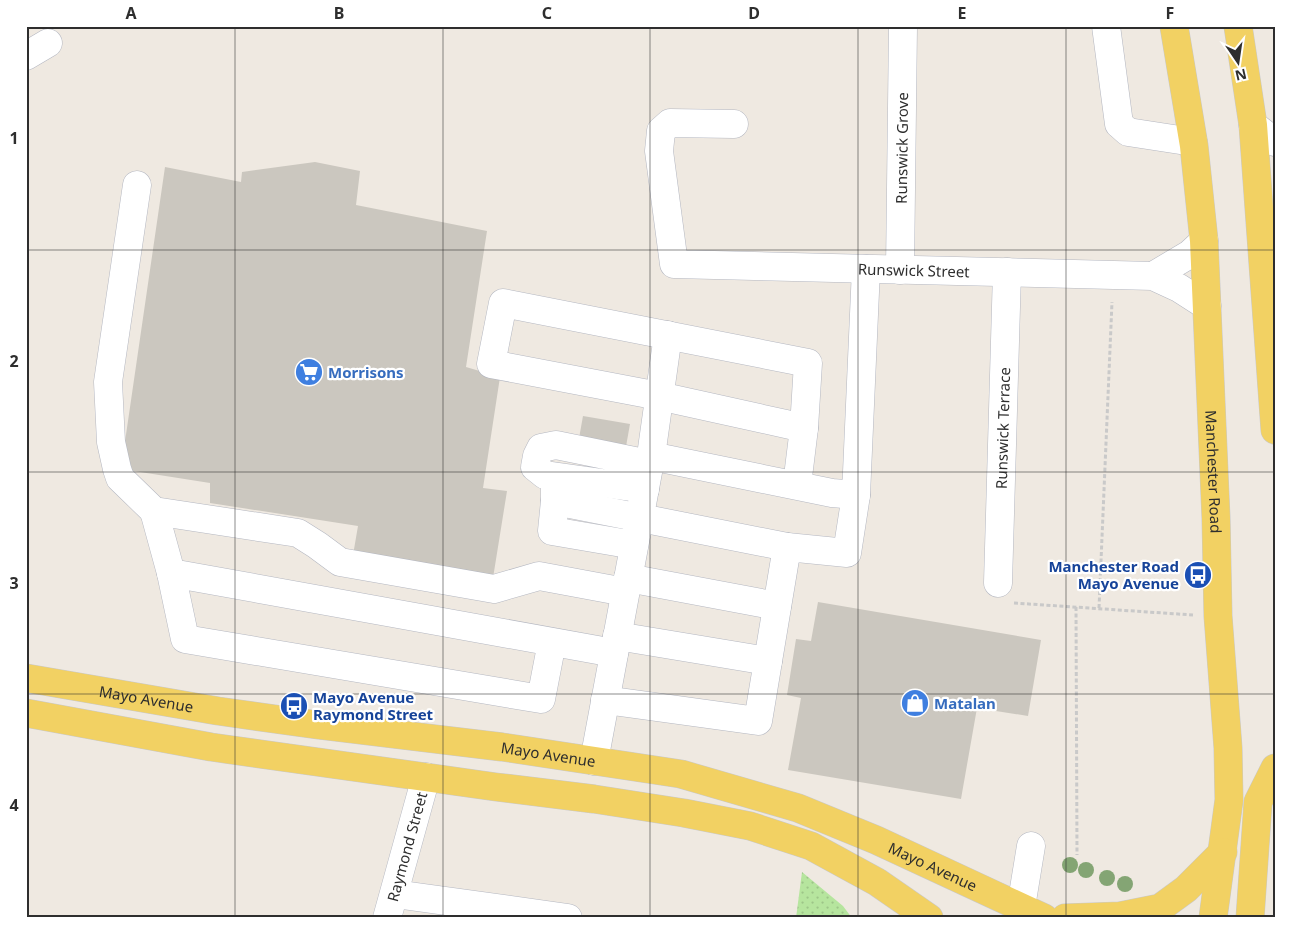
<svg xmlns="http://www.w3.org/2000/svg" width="1301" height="944" font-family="'Noto Sans',sans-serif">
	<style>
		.park { fill: url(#park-dots) }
		.building { fill: #cbc7bf }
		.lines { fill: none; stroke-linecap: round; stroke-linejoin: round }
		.minor-casing { stroke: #b4b7c1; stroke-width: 29 }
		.major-casing { stroke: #c9c9c9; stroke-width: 29 }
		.path { stroke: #c9c9c9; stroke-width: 3; stroke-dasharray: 4 2.5; stroke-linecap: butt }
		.minor { stroke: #fff; stroke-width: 28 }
		.major { stroke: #f2d163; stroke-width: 28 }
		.tree { fill: #84a574 }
		.grid { fill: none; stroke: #2e2e2e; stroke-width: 1; stroke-opacity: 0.55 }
		.labels { text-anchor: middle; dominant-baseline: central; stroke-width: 4.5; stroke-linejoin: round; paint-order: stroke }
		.street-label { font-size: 15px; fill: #2e2e2e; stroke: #fff }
		.shop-label { font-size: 15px; font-weight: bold; fill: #366cbe; stroke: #fff; text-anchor: start }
		.transit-label { font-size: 15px; font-weight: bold; fill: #164399; stroke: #fff; text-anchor: end }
		.neatline { fill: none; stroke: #2e2e2e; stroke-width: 2 }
		.grid-label { font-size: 16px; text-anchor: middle; font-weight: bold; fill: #2e2e2e }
	</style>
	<defs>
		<pattern id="park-dots" width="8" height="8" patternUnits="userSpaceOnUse" patternTransform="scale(1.25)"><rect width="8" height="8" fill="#b6e59e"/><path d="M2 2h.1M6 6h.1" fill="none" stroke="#9dc588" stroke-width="1.8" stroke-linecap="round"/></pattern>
	</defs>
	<rect width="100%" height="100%" fill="#efe9e1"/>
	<path class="park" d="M 802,872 L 843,906 L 852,918 L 796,918 Z"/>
	<g class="building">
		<path d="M 315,162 L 360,171 L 356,205 L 487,231 L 466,367 L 500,377 L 483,488 L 507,491 L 493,578 L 353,555 L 358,526 L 210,503 L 210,483 L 121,469 L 165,167 L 241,182 L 242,172 Z"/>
		<path d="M 583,416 L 630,424 L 625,452 L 578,444 Z"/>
		<path d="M 818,602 L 1041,640 L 1028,716 L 977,708 L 961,799 L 788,770 L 801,698 L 787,695 L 796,639 L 811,641 Z"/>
	</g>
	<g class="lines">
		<defs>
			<g id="minor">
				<path d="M 1106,26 L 1119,124 L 1128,132 L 1193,142"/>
				<path d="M 26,56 L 48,43"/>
				<path id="s1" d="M 734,124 L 670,123 L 661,131 L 659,151 L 674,264 L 1153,276 L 1179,288 L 1207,306"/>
				<path d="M 1253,125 L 1275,142"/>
				<path d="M 137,185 L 108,382 L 111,442 L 117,469 L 120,478 L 154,511 L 298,533 L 317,545 L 340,562 L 494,589 L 539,576 L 625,592"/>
				<path id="s2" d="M 900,270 L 903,26"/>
				<path d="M 1153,276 L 1190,254 L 1204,241"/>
				<path d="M 503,303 L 808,363 L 804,428 L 659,396 L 491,364 Z"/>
				<path d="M 651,456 L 668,335"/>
				<path d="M 555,477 L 555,501 L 787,547"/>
				<path d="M 797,485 L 804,428"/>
				<path d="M 645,489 L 545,475 L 535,467 L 537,456 L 541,448 L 556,445 L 649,464"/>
				<path d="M 555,501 L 552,531 L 634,545"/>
				<path d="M 154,511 L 171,573"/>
				<path d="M 628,578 L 777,606"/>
				<path id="s3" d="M 998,583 L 1007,272"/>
				<path d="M 617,636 L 768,661"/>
				<path d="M 552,642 L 541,699 L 185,639 L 171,573 C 319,600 466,626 614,653"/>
				<path d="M 605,700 L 758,721 L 787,547 L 847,553 L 856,495"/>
				<path d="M 594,761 L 651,456 L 832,493 L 856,495 L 866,269"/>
				<path d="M 395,894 L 568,918"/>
				<path d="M 1021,907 L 1031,846"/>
				<path id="s4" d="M 387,918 L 426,777"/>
			</g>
			<g id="major">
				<path id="s5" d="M 1174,26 L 1194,146 L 1204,241 L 1216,518 L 1218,616 L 1228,748 L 1229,800 L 1213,918"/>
				<path d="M 1238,26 L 1253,125 L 1275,430"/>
				<path id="s6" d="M 26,678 L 218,711 L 318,725 L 502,747 L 681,774 L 798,808 L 876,840 L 1044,918"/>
				<path d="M 26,713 L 211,747 L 496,787 L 594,799 L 684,813 L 750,826 L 811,846 L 877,882 L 929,918"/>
				<path d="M 1065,918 L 1120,916 L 1160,908 L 1186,889 L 1223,852"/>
				<path d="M 1250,918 L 1258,802 L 1275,768"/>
			</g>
		</defs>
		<use href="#minor" class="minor-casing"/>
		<use href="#major" class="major-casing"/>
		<g class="path">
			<path d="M 1014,603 L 1193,615"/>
			<path d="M 1076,607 L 1077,855"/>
			<path d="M 1099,608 L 1112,302"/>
		</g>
		<use href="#minor" class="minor"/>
		<use href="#major" class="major"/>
	</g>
	<g class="tree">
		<circle cx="1070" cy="865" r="8"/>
		<circle cx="1086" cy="870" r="8"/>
		<circle cx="1107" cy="878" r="8"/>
		<circle cx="1125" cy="884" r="8"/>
	</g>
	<path class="grid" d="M 235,26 L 235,918M 443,26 L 443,918M 650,26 L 650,918M 858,26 L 858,918M 1066,26 L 1066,918M 26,250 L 1275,250M 26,472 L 1275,472M 26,694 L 1275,694"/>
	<defs>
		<symbol id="supermarket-disc" viewBox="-11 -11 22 22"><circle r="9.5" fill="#3f7fe0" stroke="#fff"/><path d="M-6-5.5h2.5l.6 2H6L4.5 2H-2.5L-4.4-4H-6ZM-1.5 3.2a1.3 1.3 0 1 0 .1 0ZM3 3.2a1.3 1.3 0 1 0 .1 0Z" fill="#fff"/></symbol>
		<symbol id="bus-disc" viewBox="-11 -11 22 22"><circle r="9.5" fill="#1a4fb4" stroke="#fff"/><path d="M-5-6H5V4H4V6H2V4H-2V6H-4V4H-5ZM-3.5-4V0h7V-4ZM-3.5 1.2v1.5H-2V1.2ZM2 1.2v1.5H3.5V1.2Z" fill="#fff"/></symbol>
		<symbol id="shop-disc" viewBox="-11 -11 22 22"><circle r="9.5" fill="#3f7fe0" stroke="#fff"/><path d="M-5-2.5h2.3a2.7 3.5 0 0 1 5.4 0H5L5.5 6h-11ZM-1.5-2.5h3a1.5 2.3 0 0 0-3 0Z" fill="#fff"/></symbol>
	</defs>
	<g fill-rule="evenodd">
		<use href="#supermarket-disc" x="293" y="356" width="32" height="32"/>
		<use href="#bus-disc" x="1182" y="559" width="32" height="32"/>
		<use href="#shop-disc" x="899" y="687" width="32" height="32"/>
		<use href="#bus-disc" x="278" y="690" width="32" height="32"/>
	</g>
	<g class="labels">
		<g class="street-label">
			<text stroke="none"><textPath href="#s2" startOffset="122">Runswick Grove</textPath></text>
			<text stroke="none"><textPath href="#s1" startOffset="450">Runswick Street</textPath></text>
			<text stroke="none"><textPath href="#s3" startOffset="155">Runswick Terrace</textPath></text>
			<text stroke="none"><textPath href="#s5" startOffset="448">Manchester Road</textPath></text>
			<text stroke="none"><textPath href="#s6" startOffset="122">Mayo Avenue</textPath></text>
			<text stroke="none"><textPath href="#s6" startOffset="528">Mayo Avenue</textPath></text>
			<text stroke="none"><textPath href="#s4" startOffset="74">Raymond Street</textPath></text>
			<text stroke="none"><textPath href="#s6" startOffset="931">Mayo Avenue</textPath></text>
		</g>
		<g class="shop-label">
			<text x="328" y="372">Morrisons</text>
			<text x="934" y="703">Matalan</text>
		</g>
		<g class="transit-label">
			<text x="1179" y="566">Manchester Road<tspan x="1179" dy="17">Mayo Avenue</tspan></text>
			<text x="313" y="697" text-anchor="start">Mayo Avenue<tspan x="313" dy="17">Raymond Street</tspan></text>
		</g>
	</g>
	<rect width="1301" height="944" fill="none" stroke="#ffffff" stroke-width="55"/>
	<g transform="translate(1238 62) rotate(167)" stroke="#ffffff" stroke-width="4" paint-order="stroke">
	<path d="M0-4L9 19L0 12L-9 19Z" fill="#2e2e2e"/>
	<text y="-8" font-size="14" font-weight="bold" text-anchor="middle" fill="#2e2e2e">N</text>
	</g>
	<rect x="28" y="28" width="1246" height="888" class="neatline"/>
	<g class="grid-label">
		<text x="131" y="19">A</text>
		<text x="339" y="19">B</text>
		<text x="547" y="19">C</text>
		<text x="754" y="19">D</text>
		<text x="962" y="19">E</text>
		<text x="1170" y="19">F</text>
		<text x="14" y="144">1</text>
		<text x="14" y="367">2</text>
		<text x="14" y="589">3</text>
		<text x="14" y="811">4</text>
	</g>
</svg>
